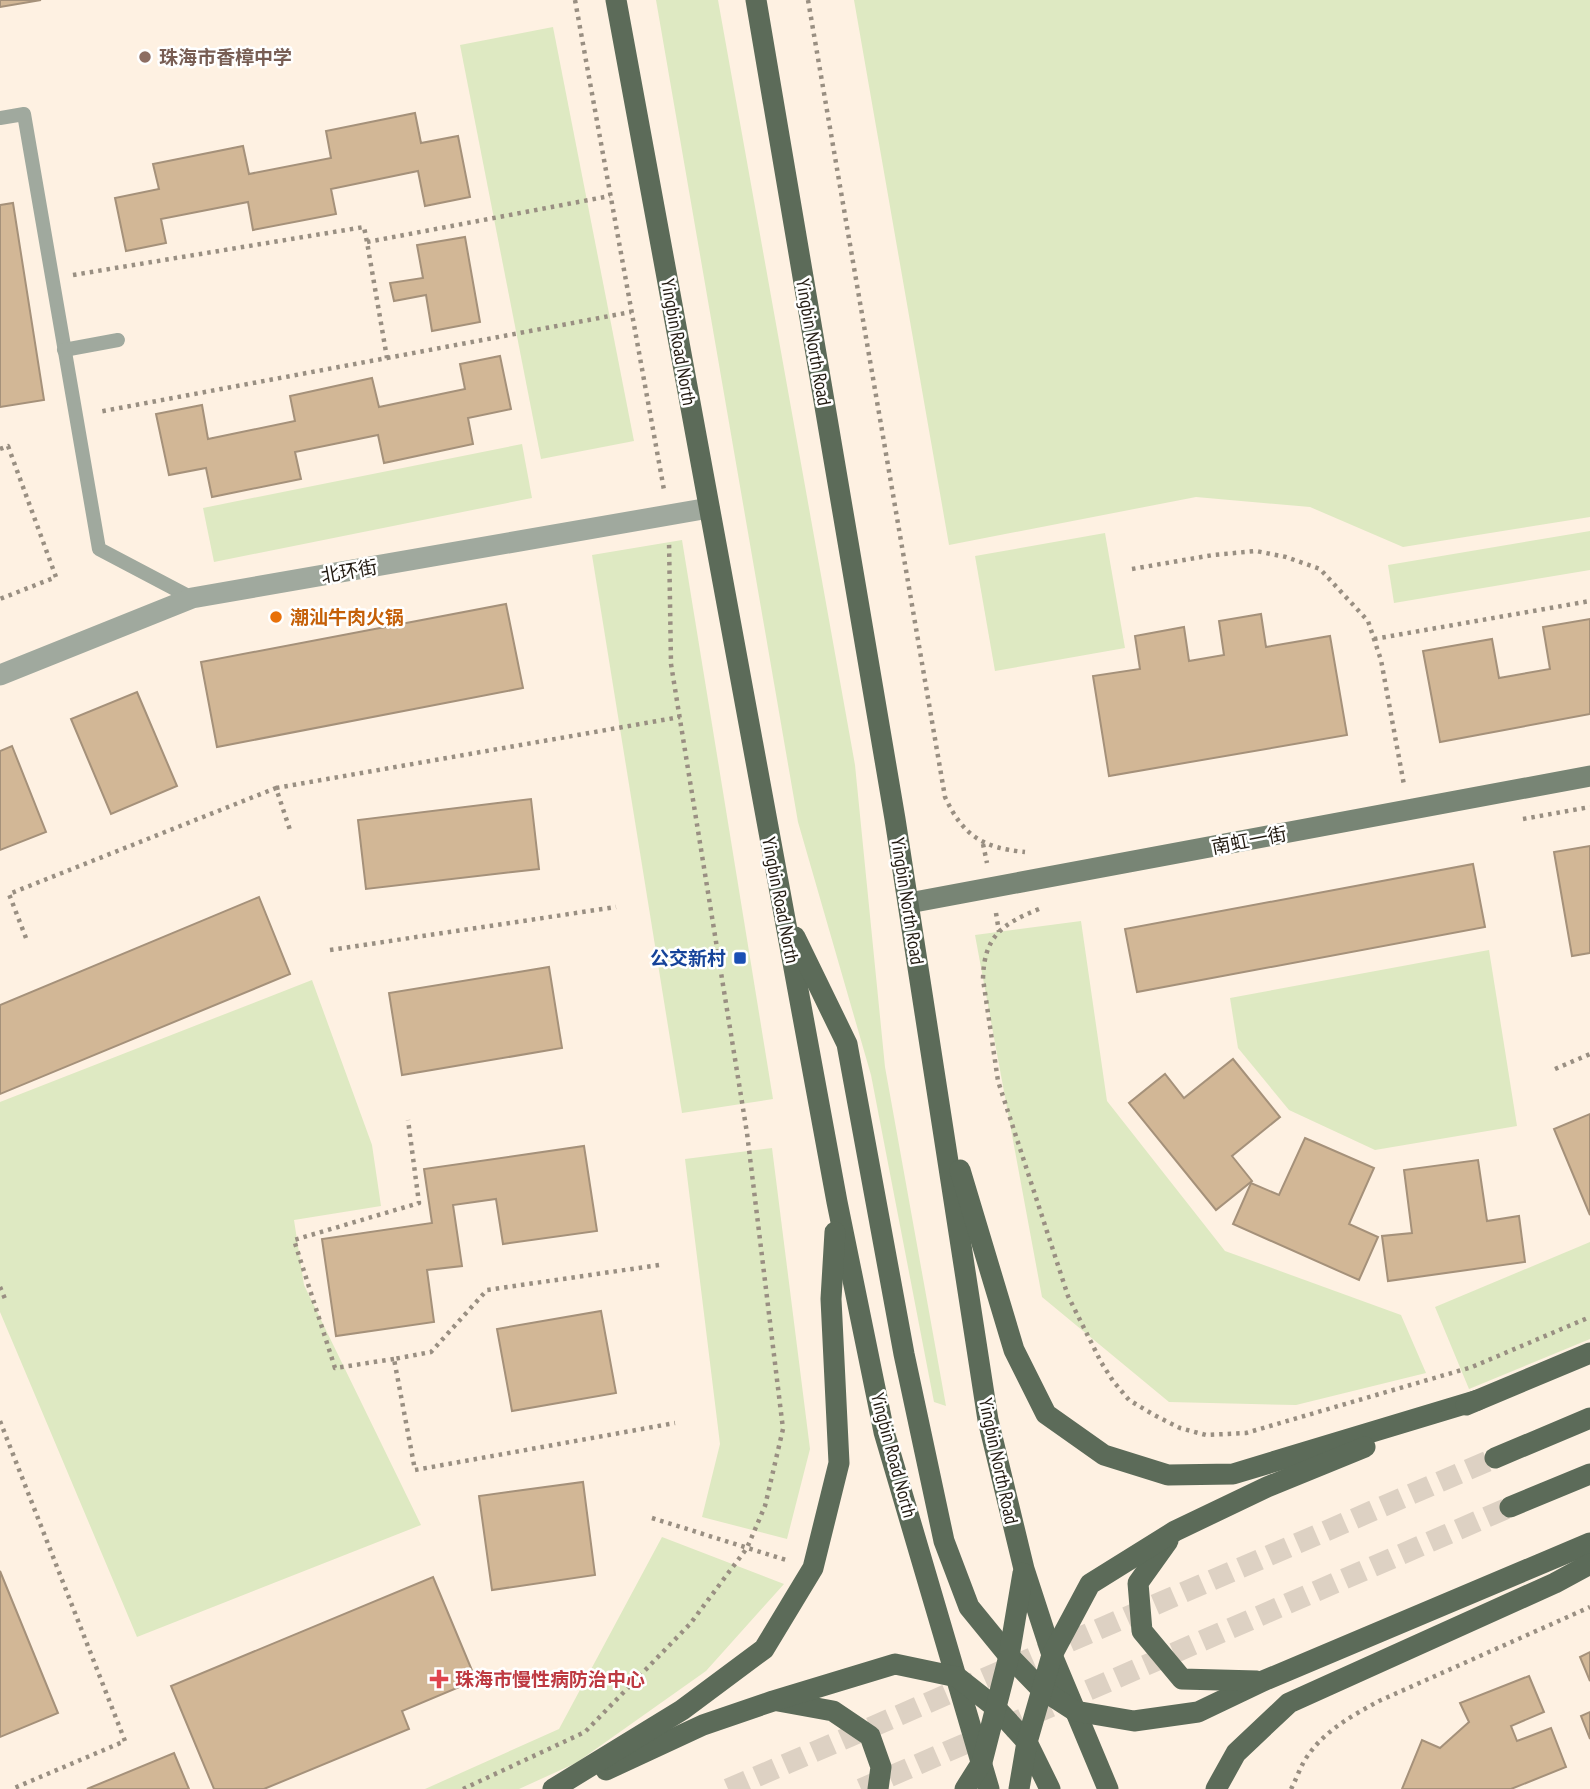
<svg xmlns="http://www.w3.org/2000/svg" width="1590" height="1789" font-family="'PT Sans Narrow','Noto Sans SC',sans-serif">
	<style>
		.green { fill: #dee9c2 }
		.building { fill: #d2b796; stroke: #a5917a; stroke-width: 2 }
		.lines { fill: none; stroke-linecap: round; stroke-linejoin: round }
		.primary-tunnel { stroke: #ddd1c3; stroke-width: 21; stroke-dasharray: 21 10; stroke-linecap: butt }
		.path { stroke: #998f82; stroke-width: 4.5; stroke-dasharray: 3.5 5; stroke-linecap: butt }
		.service { stroke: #a0a99e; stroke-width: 14 }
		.minor { stroke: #a0a99e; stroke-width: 21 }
		.secondary { stroke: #788575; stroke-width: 21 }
		.primary { stroke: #5c6b59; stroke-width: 21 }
		.education-dot { fill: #8d6e63; stroke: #fff; stroke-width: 2.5 }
		.food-dot { fill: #e8710a; stroke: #fff; stroke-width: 2.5 }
		.transit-dot { fill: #1a4fb4; stroke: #fff; stroke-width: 2.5 }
		.health-dot { fill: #e0444e; stroke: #fff; stroke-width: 2.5 }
		.labels { text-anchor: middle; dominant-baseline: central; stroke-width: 5; stroke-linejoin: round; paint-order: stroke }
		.education-label { font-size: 19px; font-weight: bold; fill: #785e54; stroke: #fff; text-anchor: start }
		.street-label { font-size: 19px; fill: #231b12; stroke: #fff }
		.food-label { font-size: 19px; font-weight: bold; fill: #c56008; stroke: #fff; text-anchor: start }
		.transit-label { font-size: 19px; font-weight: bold; fill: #164399; stroke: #fff; text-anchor: end }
		.health-label { font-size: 19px; font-weight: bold; fill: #be3a42; stroke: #fff; text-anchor: start }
	</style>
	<rect width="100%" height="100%" fill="#fef1e2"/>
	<g class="green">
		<path d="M 656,0 L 718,0 L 855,765 L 885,1067 L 946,1406 L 934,1402 L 871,1075 L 798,822 Z"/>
		<path d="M 854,0 L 1590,0 L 1590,517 L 1403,547 L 1310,507 L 1196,497 L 949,545 Z"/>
		<path d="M 553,27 L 634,441 L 541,459 L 460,45 Z"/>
		<path d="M 522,444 L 532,498 L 214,562 L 203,508 Z"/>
		<path d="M 1590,531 L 1590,570 L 1394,603 L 1388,565 Z"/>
		<path d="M 1105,533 L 1125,648 L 995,671 L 975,556 Z"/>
		<path d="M 682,540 L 773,1099 L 682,1113 L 592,555 Z"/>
		<path d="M 1081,921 L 1107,1101 L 1225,1251 L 1401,1315 L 1426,1373 L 1296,1405 L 1169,1402 L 1042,1297 L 975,935 Z"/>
		<path d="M 1489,950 L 1517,1126 L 1375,1150 L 1289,1110 L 1238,1048 L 1230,998 Z"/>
		<path d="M 312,980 L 372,1145 L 381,1206 L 294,1220 L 304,1285 L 421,1525 L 137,1637 L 0,1312 L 0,1102 Z"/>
		<path d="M 772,1148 L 810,1449 L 787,1539 L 702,1517 L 720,1444 L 685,1159 Z"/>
		<path d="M 1590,1242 L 1590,1339 L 1469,1389 L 1435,1307 Z"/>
		<path d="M 662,1537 L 784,1584 L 706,1671 L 576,1763 L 519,1789 L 425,1789 L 559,1729 Z"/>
	</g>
	<g class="building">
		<path d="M 0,0 L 41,0 L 0,7 Z"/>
		<path d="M 415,113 L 421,143 L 458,136 L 470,197 L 425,206 L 418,171 L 331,189 L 336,214 L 253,230 L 248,202 L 161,219 L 166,243 L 126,251 L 115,198 L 159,189 L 153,164 L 243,146 L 249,174 L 331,158 L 326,131 Z"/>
		<path d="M 13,203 L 44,400 L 0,407 L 0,205 Z"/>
		<path d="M 465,237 L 480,322 L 432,331 L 426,295 L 394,301 L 390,283 L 423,278 L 417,245 Z"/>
		<path d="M 500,356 L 511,409 L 468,418 L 473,444 L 384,463 L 378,435 L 295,452 L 301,479 L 212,497 L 206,468 L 169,475 L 156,414 L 202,405 L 208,439 L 295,421 L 290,396 L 372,378 L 379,407 L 465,389 L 460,364 Z"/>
		<path d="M 506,604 L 523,688 L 217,747 L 201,662 Z"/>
		<path d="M 1261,614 L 1266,647 L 1330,636 L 1347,735 L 1109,776 L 1093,676 L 1140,669 L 1135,636 L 1184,627 L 1189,661 L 1224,655 L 1219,621 Z"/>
		<path d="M 1590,619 L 1590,714 L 1440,742 L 1423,651 L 1492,639 L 1499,678 L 1550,669 L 1543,627 Z"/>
		<path d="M 137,692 L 177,786 L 111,814 L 71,719 Z"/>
		<path d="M 12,746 L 46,832 L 0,850 L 0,751 Z"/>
		<path d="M 531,799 L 539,869 L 366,889 L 358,820 Z"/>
		<path d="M 1590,846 L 1590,953 L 1572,956 L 1554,852 Z"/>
		<path d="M 1473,864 L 1485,927 L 1137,992 L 1125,929 Z"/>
		<path d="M 259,897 L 290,974 L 0,1094 L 0,1005 Z"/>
		<path d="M 549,967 L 562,1048 L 402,1075 L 389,993 Z"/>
		<path d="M 1233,1059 L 1280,1117 L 1232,1156 L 1252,1181 L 1216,1210 L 1129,1103 L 1165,1074 L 1184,1098 Z"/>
		<path d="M 1590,1114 L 1590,1215 L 1554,1129 Z"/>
		<path d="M 1305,1138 L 1374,1168 L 1349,1224 L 1378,1237 L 1359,1280 L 1233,1224 L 1251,1183 L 1279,1195 Z"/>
		<path d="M 584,1146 L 597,1231 L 503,1244 L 496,1199 L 453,1205 L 462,1266 L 427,1270 L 434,1322 L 336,1336 L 322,1239 L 432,1223 L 424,1169 Z"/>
		<path d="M 1478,1160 L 1487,1221 L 1519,1216 L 1525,1262 L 1388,1281 L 1382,1236 L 1412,1233 L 1404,1170 Z"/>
		<path d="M 601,1311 L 616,1393 L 512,1411 L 497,1329 Z"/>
		<path d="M 583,1482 L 595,1575 L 492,1590 L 479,1496 Z"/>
		<path d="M 0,1571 L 58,1713 L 0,1737 Z"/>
		<path d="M 433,1577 L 476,1680 L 402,1711 L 409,1729 L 264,1789 L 214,1789 L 171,1686 Z"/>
		<path d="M 1590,1652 L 1590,1681 L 1580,1657 Z"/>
		<path d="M 1529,1676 L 1544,1712 L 1511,1726 L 1517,1741 L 1551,1728 L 1566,1767 L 1511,1789 L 1402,1789 L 1422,1740 L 1440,1748 L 1469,1722 L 1460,1703 Z"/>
		<path d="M 1590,1712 L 1590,1739 L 1581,1716 Z"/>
		<path d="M 174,1753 L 189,1789 L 87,1789 Z"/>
	</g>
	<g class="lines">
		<g class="primary-tunnel">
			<path d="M 728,1789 L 1495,1458"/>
			<path d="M 861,1789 L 1510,1507"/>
		</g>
		<g class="path">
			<path d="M 575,0 L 664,490"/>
			<path d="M 808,0 L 945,797 C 963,836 983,848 1025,852"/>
			<path d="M 367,242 L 610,196"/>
			<path d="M 73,275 L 364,227 L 367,242 L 387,358 L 98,412"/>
			<path d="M 387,358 L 631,312"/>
			<path d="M 0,449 L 8,446 L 56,577 L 0,599"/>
			<path d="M 1132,569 L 1213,555 L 1256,551 L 1286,557 L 1320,569 L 1368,621 L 1381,660 L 1404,785"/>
			<path d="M 1374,639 L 1590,601"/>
			<path d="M 276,788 L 680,717"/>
			<path d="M 1523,819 L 1590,807"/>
			<path d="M 983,844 L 987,863"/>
			<path d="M 1039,909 C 1002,924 984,936 983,979 L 998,1081 L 1068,1296 L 1101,1362 L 1113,1381 L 1129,1400 L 1154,1415 L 1180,1428 L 1206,1435 L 1246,1433 L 1472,1367 L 1590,1317"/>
			<path d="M 996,913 L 999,932"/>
			<path d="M 26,938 L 9,894 L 276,788 L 290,830"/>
			<path d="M 330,950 L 616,907"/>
			<path d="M 1555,1069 L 1590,1054"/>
			<path d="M 659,1265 L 487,1290 L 431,1352 L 394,1359 L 415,1470 L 675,1423"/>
			<path d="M 0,1287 L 6,1301"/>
			<path d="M 394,1359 L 335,1368 L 294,1240 L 419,1203 L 408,1120"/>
			<path d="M 0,1421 L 125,1741 L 12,1789"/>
			<path d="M 652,1518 L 786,1560"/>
			<path d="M 463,1789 L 585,1732 L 690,1624 L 747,1548 L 765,1506 L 783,1429 L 747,1133 L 671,664 L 669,540"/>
			<path d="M 1291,1789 C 1297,1778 1301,1764 1309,1754 C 1326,1730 1353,1715 1379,1701 L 1590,1607"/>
		</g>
		<g class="service">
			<path d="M 0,118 L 24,114 L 99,549 L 192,598"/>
			<path d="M 64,350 L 118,340"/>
		</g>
		<path class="minor" d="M 0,675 L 192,598 L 709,508"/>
		<path class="secondary" d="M 909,903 L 1590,776"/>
		<g class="primary">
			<path d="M 616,0 L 837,1202 L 884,1432 L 989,1789"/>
			<path d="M 756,0 L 895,819 L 988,1420 L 1024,1569 L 1052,1655 L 1108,1789"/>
			<path d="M 795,937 L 847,1044 L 904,1354 L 944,1541 L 969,1607 L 1009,1656 L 1041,1689 L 1075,1711 L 1134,1721 L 1198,1712 L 1263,1681 L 1590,1543"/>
			<path d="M 960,1170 L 1014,1350 L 1046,1414 L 1104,1455 L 1168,1475 L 1233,1474 L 1478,1400"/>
			<path d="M 1466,1405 L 1590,1353"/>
			<path d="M 1495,1458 L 1590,1418"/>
			<path d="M 1510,1507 L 1590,1474"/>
			<path d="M 1168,1541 L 1138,1583 L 1142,1631 L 1182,1679 L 1257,1681"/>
			<path d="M 778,1701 L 833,1711 L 870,1736 L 881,1767 L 878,1789"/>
			<path d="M 606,1770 L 703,1725 L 773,1701 L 895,1664 L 957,1677 L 995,1707 L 1027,1742 L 1050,1789"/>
			<path d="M 553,1789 L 682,1710 L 764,1649 L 813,1568 L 839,1463 L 831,1299 L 835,1232"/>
			<path d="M 965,1789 L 982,1762 L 1009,1656 L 1023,1573"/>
			<path d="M 1019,1789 L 1027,1742 L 1052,1655 L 1090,1584 L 1175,1531 L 1267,1487 L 1365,1447"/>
			<path d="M 1216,1789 L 1236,1753 L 1289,1703 L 1555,1583 L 1590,1564"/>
		</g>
	</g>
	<circle class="education-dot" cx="145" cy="57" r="7"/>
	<circle class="food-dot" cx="276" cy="617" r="7"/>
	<rect class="transit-dot" x="733" y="951" width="14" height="14" rx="3.5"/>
	<path class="health-dot" d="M435.5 1668.5h7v7h7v7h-7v7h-7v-7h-7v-7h7z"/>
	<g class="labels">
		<g class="education-label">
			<text x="159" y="57">珠海市香樟中学</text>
		</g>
		<g class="street-label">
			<text transform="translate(679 342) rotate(80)">Yingbin Road North</text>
			<text transform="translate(814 342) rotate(80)">Yingbin North Road</text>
			<text transform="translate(349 571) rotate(-10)">北环街</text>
			<text transform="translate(1249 840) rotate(-11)">南虹一街</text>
			<text transform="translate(781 900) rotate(79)">Yingbin Road North</text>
			<text transform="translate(908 901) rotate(81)">Yingbin North Road</text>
			<text transform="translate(894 1455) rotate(75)">Yingbin Road North</text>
			<text transform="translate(999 1461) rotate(78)">Yingbin North Road</text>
		</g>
		<g class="food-label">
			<text x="290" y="617">潮汕牛肉火锅</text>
		</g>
		<g class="transit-label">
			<text x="726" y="958">公交新村</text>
		</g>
		<g class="health-label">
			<text x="455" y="1679">珠海市慢性病防治中心</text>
		</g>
	</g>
</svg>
